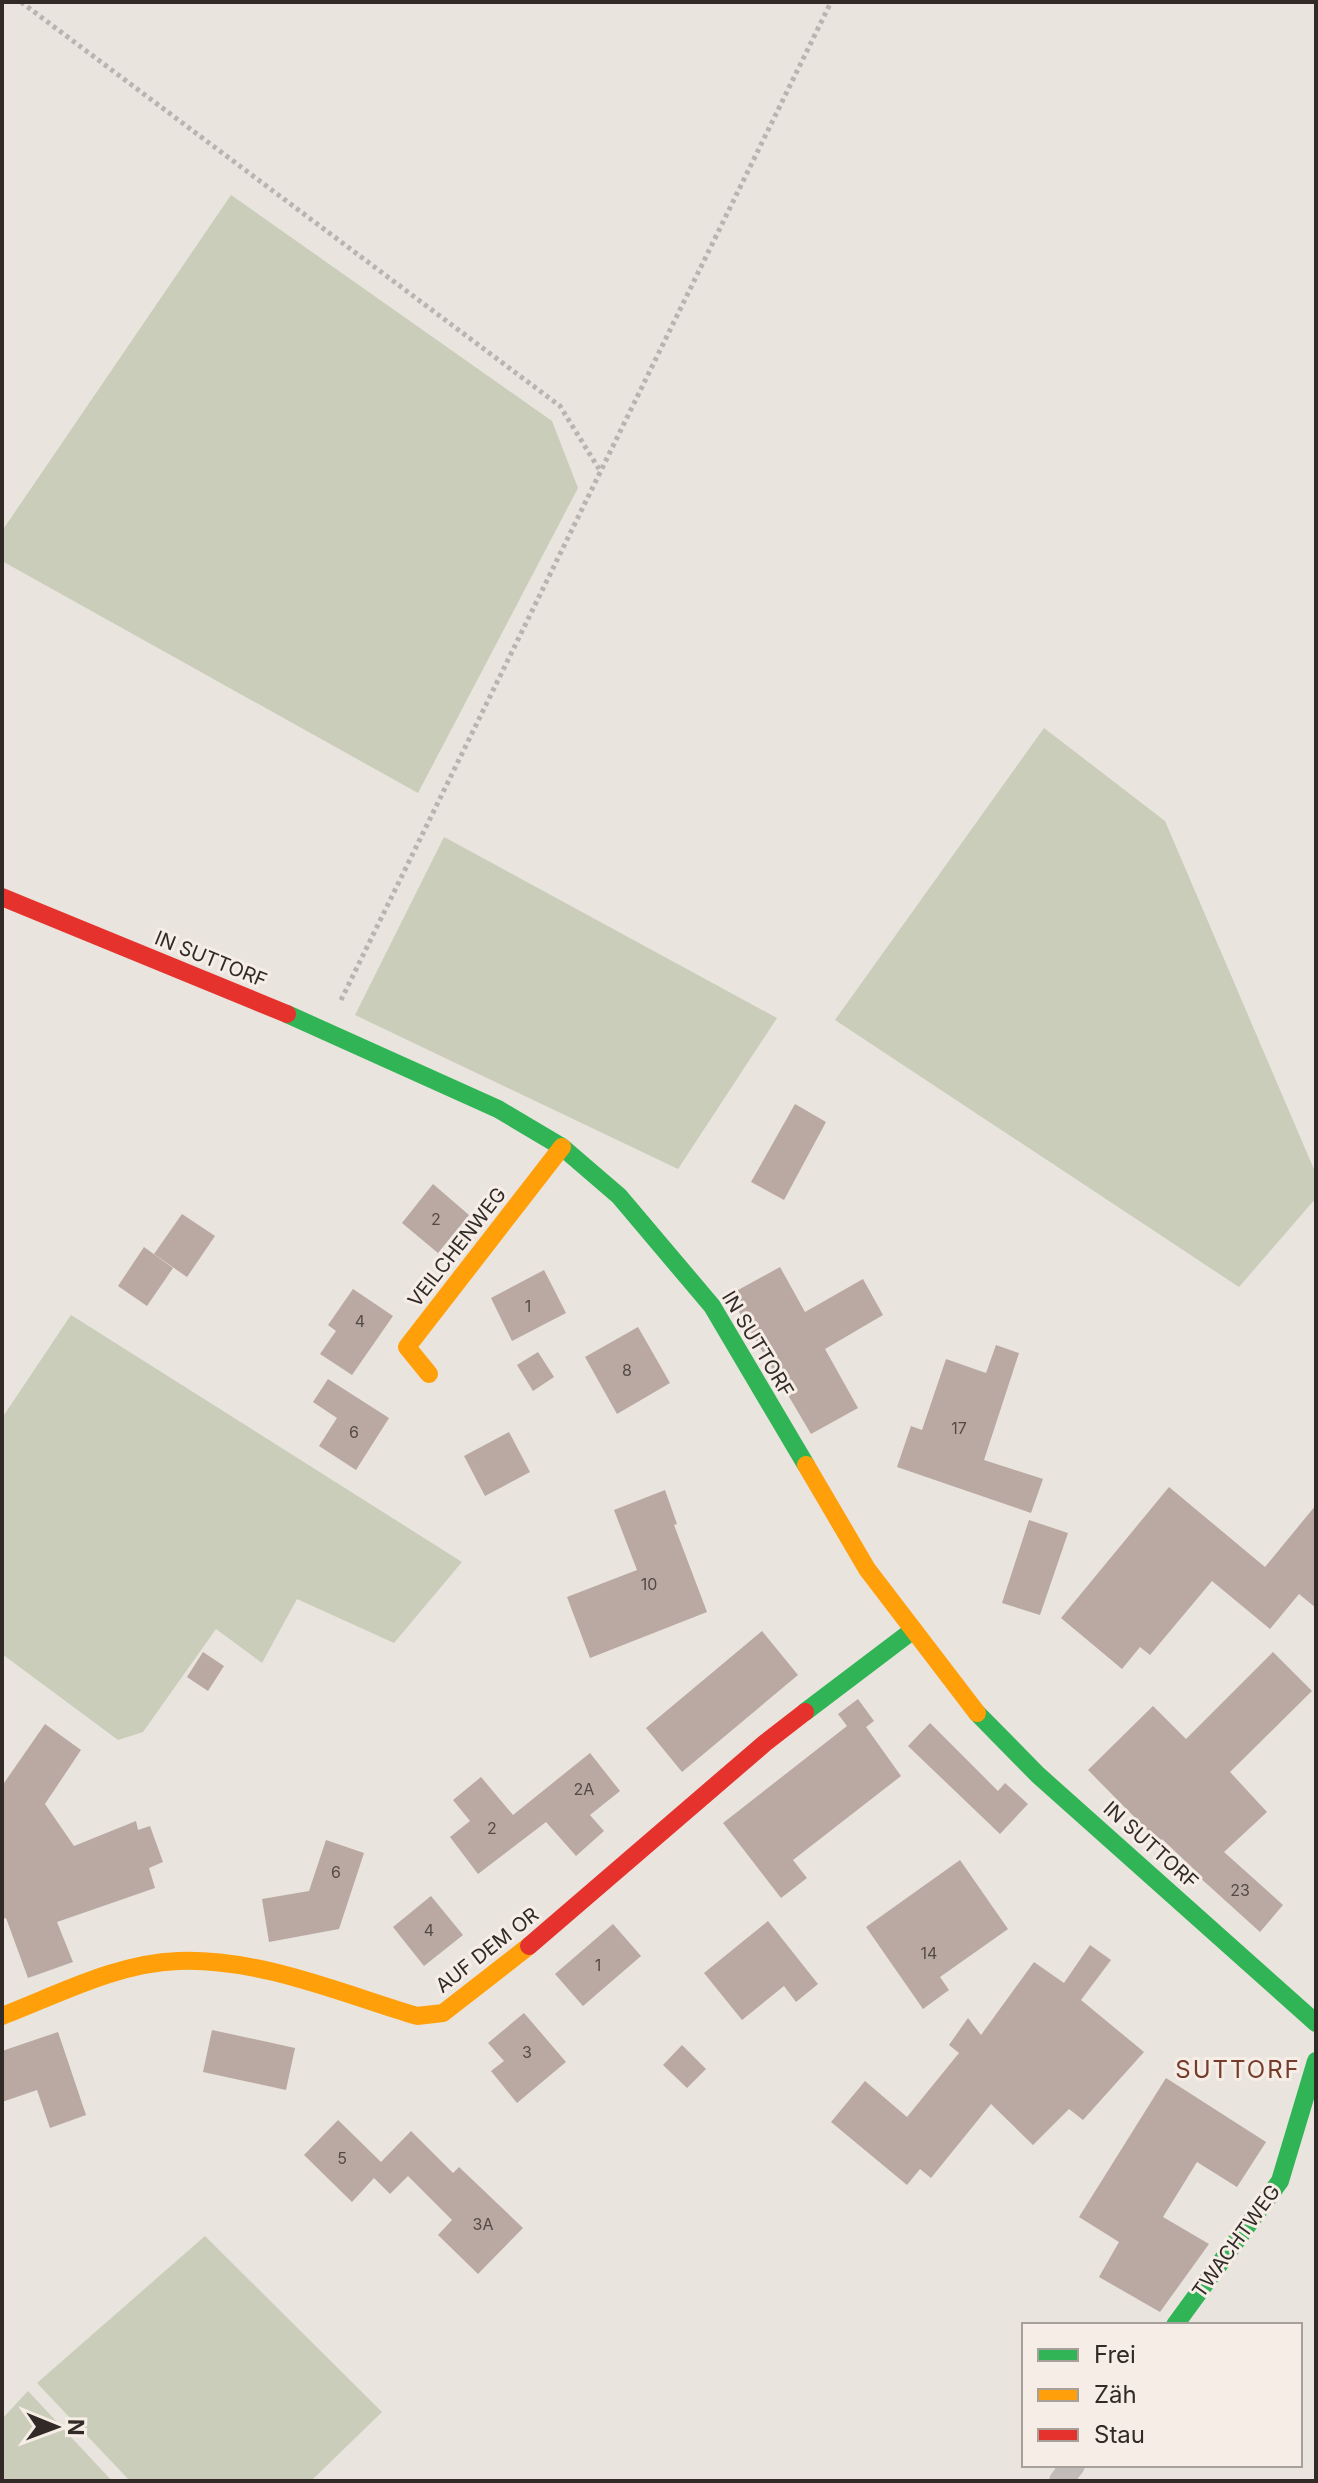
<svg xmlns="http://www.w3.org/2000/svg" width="1318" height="2483" font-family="Inter,sans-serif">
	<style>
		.green { fill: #cacdba }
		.building { fill: #baa9a2 }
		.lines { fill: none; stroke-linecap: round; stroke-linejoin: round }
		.path { stroke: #bab4b0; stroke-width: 5; stroke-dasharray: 4 4; stroke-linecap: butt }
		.street { stroke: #c1bcb8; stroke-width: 24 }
		.fast { stroke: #30b455; stroke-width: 18 }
		.slow { stroke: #ff9f0a; stroke-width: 18 }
		.jam { stroke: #e5322d; stroke-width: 18 }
		.labels { text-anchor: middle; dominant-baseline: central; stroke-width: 6; stroke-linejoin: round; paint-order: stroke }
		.number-label { font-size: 16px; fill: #534a46 }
		.street-label { font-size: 20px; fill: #312a27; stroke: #f6eee6 }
		.quarter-label { font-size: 24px; letter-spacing: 2px; fill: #753c2b; stroke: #f6eee6 }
	</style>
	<rect width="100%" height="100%" fill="#e9e4de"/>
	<g class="green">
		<path d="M 231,195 L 552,421 L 578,488 L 418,793 L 2,561 L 2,531 Z"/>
		<path d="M 1044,728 L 1165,821 L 1316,1174 L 1316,1198 L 1239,1287 L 835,1020 Z"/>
		<path d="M 444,837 L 777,1018 L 678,1169 L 355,1015 Z"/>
		<path d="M 71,1315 L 462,1562 L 394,1643 L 297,1599 L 262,1663 L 216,1629 L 143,1732 L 118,1740 L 2,1654 L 2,1418 Z"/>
		<path d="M 205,2236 L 382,2412 L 311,2481 L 130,2481 L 37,2383 Z"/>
		<path d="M 28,2391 L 112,2481 L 2,2481 L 2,2419 Z"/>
	</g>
	<g class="building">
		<path d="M 795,1104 L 826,1122 L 784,1200 L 751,1182 Z"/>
		<path d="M 433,1184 L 469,1215 L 438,1253 L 402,1223 Z"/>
		<path d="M 182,1214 L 215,1236 L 187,1277 L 154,1254 Z"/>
		<path d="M 144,1247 L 173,1268 L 147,1306 L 118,1286 Z"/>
		<path d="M 780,1267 L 805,1312 L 863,1279 L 883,1315 L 825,1349 L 858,1408 L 811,1434 L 729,1295 Z"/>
		<path d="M 544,1270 L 566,1313 L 512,1341 L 491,1298 Z"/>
		<path d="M 353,1289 L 393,1316 L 352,1375 L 320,1354 L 336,1331 L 328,1325 Z"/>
		<path d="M 638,1327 L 670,1383 L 617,1414 L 585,1357 Z"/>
		<path d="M 996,1345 L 1019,1353 L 984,1460 L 1043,1479 L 1031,1513 L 897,1467 L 911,1426 L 922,1430 L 946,1359 L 986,1373 Z"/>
		<path d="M 538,1352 L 554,1377 L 533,1391 L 517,1365 Z"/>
		<path d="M 328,1379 L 389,1418 L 356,1470 L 319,1446 L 337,1418 L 313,1402 Z"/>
		<path d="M 509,1432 L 530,1472 L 485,1496 L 464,1456 Z"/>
		<path d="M 1169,1487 L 1265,1567 L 1316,1505 L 1316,1608 L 1299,1594 L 1270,1629 L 1212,1581 L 1150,1655 L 1140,1647 L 1122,1669 L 1061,1618 Z"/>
		<path d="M 665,1490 L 677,1524 L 674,1525 L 707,1612 L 590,1658 L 567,1597 L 637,1570 L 614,1510 Z"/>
		<path d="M 1029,1520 L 1068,1533 L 1040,1615 L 1002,1603 Z"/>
		<path d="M 762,1631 L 798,1675 L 682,1772 L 646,1728 Z"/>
		<path d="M 203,1652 L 224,1666 L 208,1691 L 187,1677 Z"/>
		<path d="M 1273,1652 L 1312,1691 L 1230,1772 L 1267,1812 L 1224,1852 L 1283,1905 L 1260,1932 L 1197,1875 L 1199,1874 L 1162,1839 L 1159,1842 L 1088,1770 L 1153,1706 L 1186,1739 Z"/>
		<path d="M 858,1699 L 874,1721 L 866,1727 L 901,1776 L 793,1860 L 807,1878 L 781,1898 L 723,1823 L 847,1726 L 838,1714 Z"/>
		<path d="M 930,1723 L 998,1791 L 1005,1783 L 1028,1804 L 1000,1834 L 908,1746 Z"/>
		<path d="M 45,1724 L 81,1750 L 45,1804 L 74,1846 L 136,1821 L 138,1830 L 150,1826 L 163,1862 L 149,1868 L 155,1888 L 57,1922 L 73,1962 L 28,1978 L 6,1918 L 2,1919 L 2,1786 Z"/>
		<path d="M 590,1753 L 620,1791 L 590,1815 L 604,1831 L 576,1856 L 546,1822 L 478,1874 L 450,1837 L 470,1821 L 453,1800 L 481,1777 L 513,1815 Z"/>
		<path d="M 326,1840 L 364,1853 L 339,1929 L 269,1942 L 262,1899 L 309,1891 Z"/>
		<path d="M 960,1860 L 1008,1929 L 940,1977 L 949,1990 L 923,2009 L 866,1927 Z"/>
		<path d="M 431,1896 L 463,1935 L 424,1966 L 393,1927 Z"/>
		<path d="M 768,1921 L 818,1984 L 796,2002 L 784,1986 L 742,2020 L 704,1973 Z"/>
		<path d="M 613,1924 L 641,1956 L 583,2006 L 555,1974 Z"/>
		<path d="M 1090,1945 L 1111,1960 L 1081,2000 L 1144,2052 L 1083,2120 L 1069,2109 L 1033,2145 L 991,2104 L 931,2178 L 920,2169 L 907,2185 L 831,2122 L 865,2081 L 907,2117 L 959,2053 L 949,2045 L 968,2018 L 981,2035 L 1034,1962 L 1064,1983 Z"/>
		<path d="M 524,2013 L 566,2062 L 517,2103 L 491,2071 L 504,2061 L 488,2043 Z"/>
		<path d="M 212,2030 L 295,2048 L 286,2090 L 203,2072 Z"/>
		<path d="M 58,2032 L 86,2115 L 50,2128 L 37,2090 L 2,2102 L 2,2051 Z"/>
		<path d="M 682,2045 L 706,2069 L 687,2088 L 663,2065 Z"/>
		<path d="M 1166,2078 L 1266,2142 L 1237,2187 L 1197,2162 L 1163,2217 L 1209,2244 L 1160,2312 L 1099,2277 L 1119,2242 L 1079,2217 Z"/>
		<path d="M 338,2120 L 381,2162 L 411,2131 L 453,2173 L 459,2167 L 523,2228 L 478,2274 L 438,2235 L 452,2220 L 408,2176 L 390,2194 L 374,2178 L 352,2202 L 304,2155 Z"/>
	</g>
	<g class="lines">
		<g class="path">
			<path d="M 21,2 L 560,406 L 599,469"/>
			<path d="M 341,1000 L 831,2"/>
		</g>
		<path class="street" d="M 1061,2481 L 1073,2465"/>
		<g class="fast">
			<path d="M 287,1014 L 498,1109 L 562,1147 L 619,1196 L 712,1306 L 806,1465"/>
			<path d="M 805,1712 L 912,1631"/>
			<path d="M 977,1713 L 1038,1775 L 1316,2023"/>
			<path d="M 1175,2325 L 1280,2181 L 1316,2061"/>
		</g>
		<g class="slow">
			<path d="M 429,1374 L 407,1347 L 562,1147"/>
			<path d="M 806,1465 L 867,1569 L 977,1713"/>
			<path d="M 2,2016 C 57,1995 117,1963 178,1961 C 260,1958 340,1993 417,2016 L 443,2013 L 529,1946"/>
		</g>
		<g class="jam">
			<path d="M 2,897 L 287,1014"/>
			<path d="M 529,1946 L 765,1743 L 805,1712"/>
		</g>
	</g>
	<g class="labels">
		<g class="number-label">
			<text x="436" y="1219">2</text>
			<text x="528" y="1306">1</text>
			<text x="360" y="1321">4</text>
			<text x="627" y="1370">8</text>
			<text x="959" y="1428">17</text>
			<text x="354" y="1432">6</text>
			<text x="649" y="1584">10</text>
			<text x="584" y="1789">2A</text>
			<text x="492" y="1828">2</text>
			<text x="336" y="1872">6</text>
			<text x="1240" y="1890">23</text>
			<text x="429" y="1930">4</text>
			<text x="929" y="1953">14</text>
			<text x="598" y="1965">1</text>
			<text x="527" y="2052">3</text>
			<text x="342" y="2158">5</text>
			<text x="483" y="2224">3A</text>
		</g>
		<g class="street-label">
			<text transform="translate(211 959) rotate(22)">IN SUTTORF</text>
			<text transform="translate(457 1247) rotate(-52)">VEILCHENWEG</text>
			<text transform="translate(758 1344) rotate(59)">IN SUTTORF</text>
			<text transform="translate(1151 1845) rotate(42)">IN SUTTORF</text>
			<text transform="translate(487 1950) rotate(-38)">AUF DEM OR</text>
			<text transform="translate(1236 2241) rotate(-54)">TWACHTWEG</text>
		</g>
		<g class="quarter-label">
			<text x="1238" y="2069">SUTTORF</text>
		</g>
	</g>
	<rect width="1318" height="2483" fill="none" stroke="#312a27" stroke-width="8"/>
	<rect x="1022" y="2323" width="280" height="144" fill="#f6eee6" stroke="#a7a09a" stroke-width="2"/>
	<rect x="1038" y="2349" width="40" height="12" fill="#30b455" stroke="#a7a09a" stroke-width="2"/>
	<text x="1094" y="2363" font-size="24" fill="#312a27">Frei</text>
	<rect x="1038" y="2389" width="40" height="12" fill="#ff9f0a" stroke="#a7a09a" stroke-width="2"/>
	<text x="1094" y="2403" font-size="24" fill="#312a27">Zäh</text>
	<rect x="1038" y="2429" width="40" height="12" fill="#e5322d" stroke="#a7a09a" stroke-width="2"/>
	<text x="1094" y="2443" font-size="24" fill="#312a27">Stau</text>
	<g transform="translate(56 2427) rotate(91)" stroke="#f6eee6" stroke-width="6" paint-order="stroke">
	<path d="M0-6L14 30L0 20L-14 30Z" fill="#312a27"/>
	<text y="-12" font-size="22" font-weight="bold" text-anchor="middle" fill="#312a27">N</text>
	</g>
</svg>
